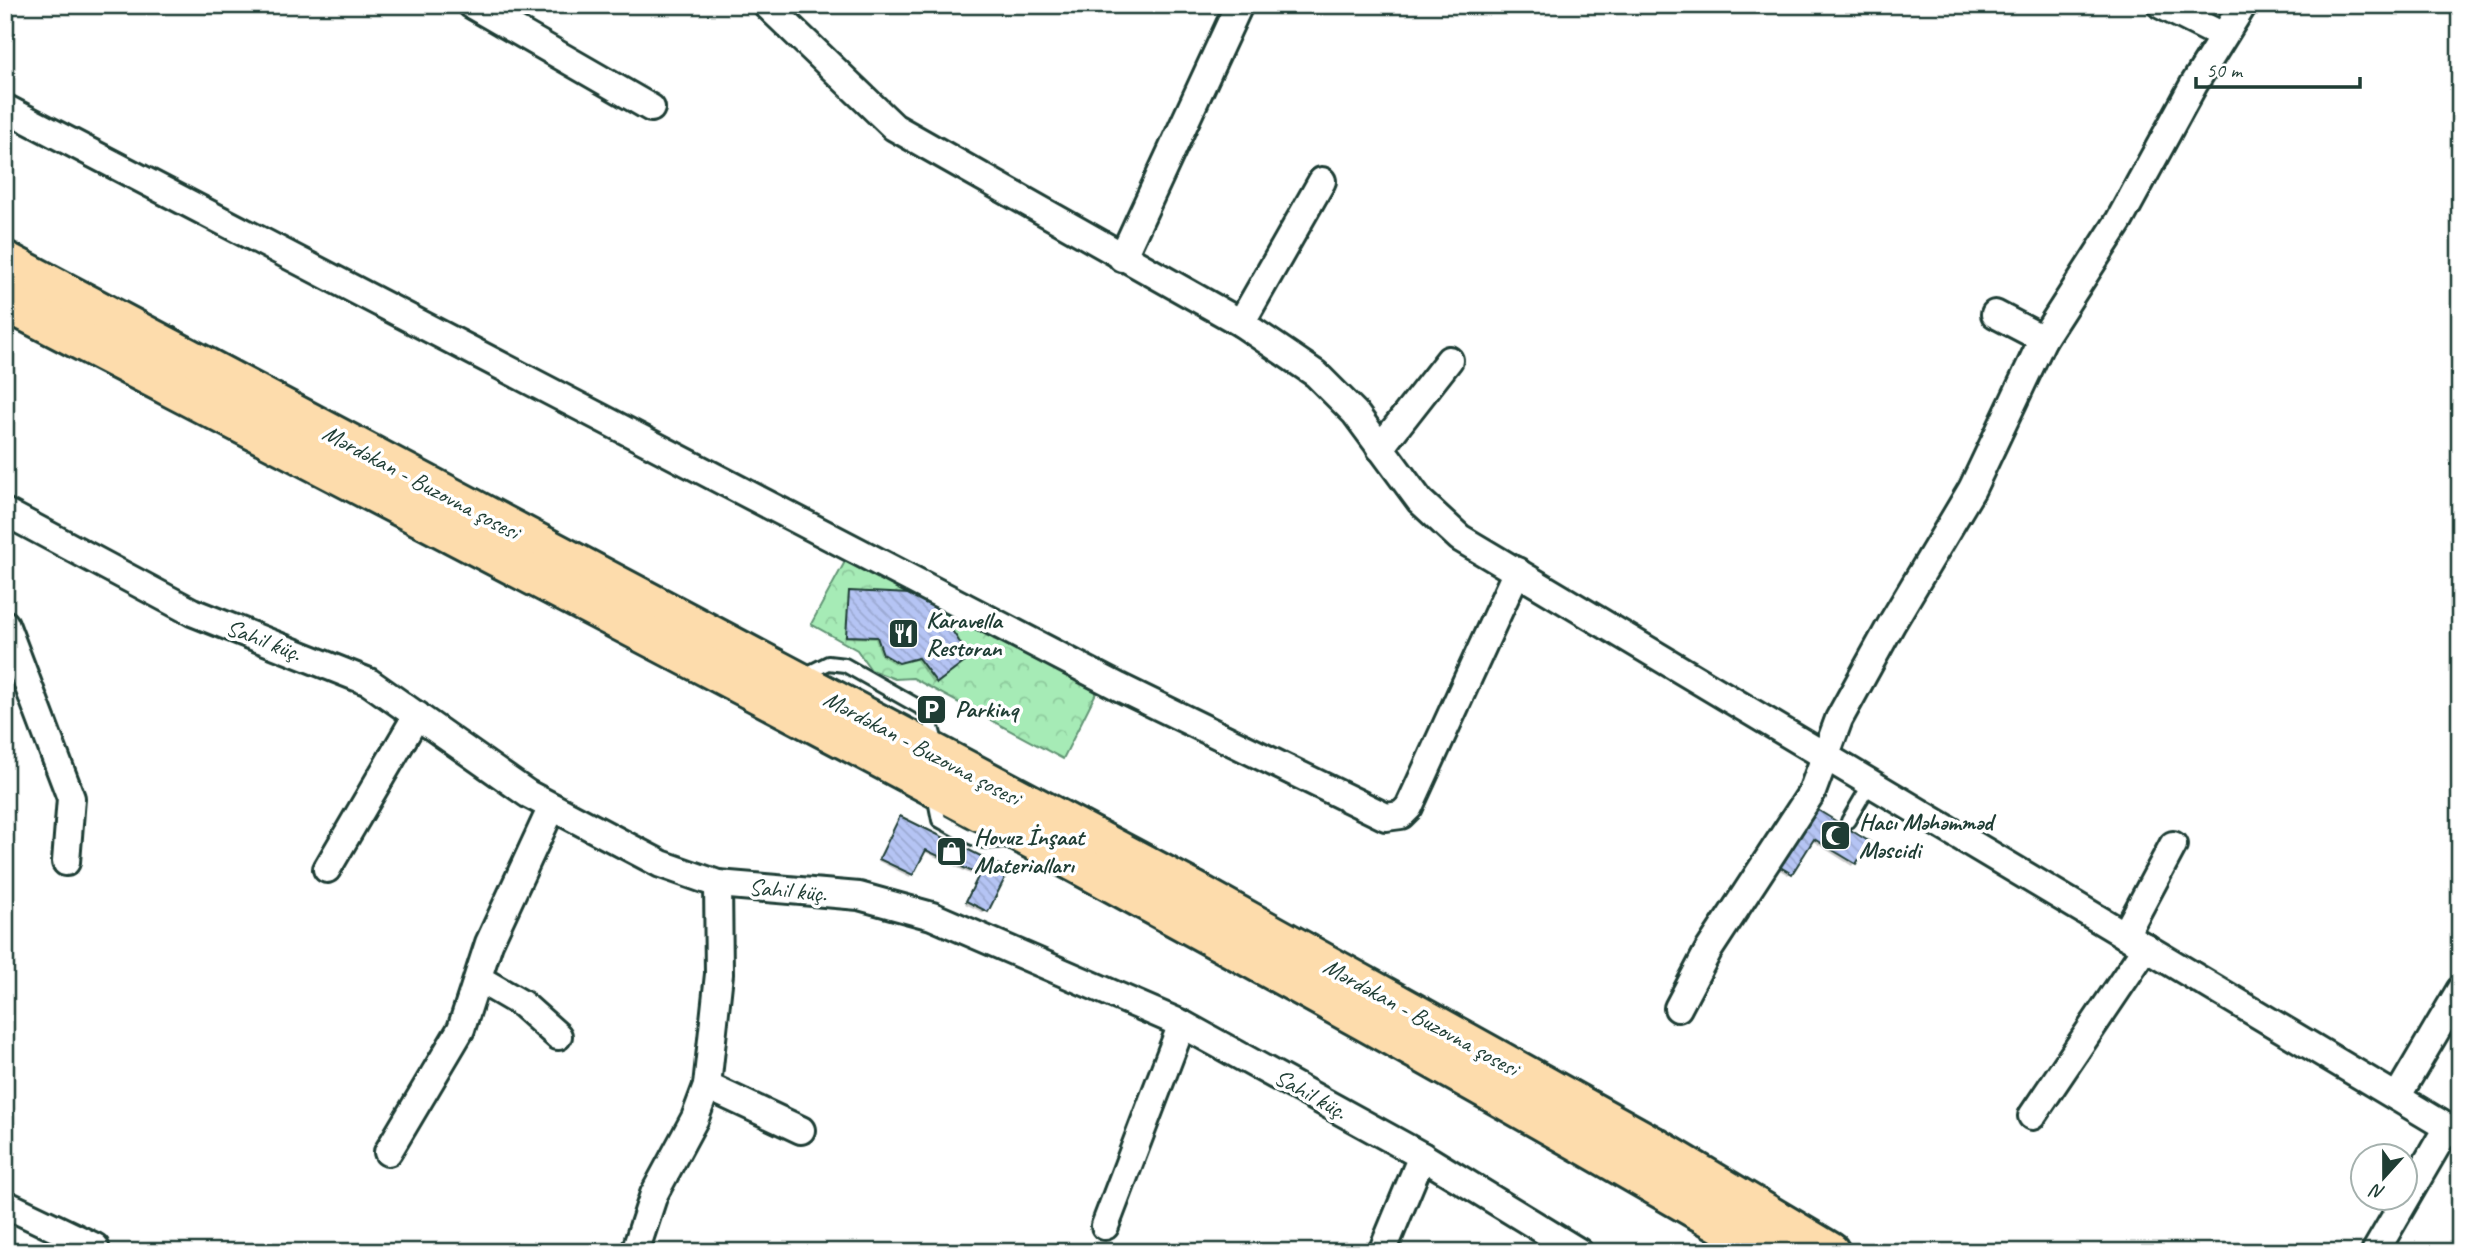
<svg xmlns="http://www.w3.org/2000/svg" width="2465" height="1257" font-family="Caveat,sans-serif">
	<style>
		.forest { fill: url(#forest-crowns); stroke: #629475; stroke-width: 2 }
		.shadow { fill: #0003 }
		.building { fill: url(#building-back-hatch); stroke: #1f3d34; stroke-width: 2 }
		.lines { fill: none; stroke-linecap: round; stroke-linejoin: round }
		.lane-casing { stroke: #1f3d34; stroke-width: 18 }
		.street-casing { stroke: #1f3d34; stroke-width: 32 }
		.primary-casing { stroke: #1f3d34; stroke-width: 44 }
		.lane { stroke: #fff; stroke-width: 12 }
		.street { stroke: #fff; stroke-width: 26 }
		.primary { stroke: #fddcac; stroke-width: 38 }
		.labels { text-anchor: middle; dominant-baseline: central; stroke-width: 7; stroke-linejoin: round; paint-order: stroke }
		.street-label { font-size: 24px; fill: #1f3d34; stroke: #fff }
		.poi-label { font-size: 24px; font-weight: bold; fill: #1f3d34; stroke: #fff; text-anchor: start }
	</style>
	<defs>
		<pattern id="forest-crowns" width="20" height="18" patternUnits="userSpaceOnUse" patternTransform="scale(1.75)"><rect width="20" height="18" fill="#a6ebb6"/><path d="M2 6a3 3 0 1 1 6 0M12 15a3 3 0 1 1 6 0" fill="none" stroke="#8eca9d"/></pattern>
		<pattern id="building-back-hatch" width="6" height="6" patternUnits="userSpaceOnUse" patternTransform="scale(1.75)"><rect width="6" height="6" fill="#b5c4f4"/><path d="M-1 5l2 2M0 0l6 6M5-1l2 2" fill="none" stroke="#9ba9d2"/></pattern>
	</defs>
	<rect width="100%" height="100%" fill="#fff"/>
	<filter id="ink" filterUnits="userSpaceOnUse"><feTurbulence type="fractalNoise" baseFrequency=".0143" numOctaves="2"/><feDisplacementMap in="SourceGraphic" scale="14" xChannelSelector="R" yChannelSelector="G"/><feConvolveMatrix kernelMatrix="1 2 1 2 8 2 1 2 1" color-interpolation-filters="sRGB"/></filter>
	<g filter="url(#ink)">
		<path class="forest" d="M 848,556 L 1098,689 L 1063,759 L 913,678 L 895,679 L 871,670 L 857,650 L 811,624 Z"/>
		<g class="shadow">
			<path d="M 850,593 L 966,660 L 933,684 L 916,660 L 896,665 L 881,656 L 875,639 L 845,638 Z"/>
			<path d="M 1811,811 L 1867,842 L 1852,866 L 1811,840 L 1788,875 L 1776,868 Z"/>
			<path d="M 898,821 L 1007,870 L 984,913 L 965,904 L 978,878 L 923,851 L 910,877 L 878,861 Z"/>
		</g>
		<g class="building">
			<path d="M 849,591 L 910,594 L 938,609 L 970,658 L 937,683 L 918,658 L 899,663 L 883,654 L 877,637 L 846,636 Z"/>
			<path d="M 1813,807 L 1870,842 L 1856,864 L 1814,839 L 1792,874 L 1777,865 Z"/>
			<path d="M 900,816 L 1009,870 L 988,912 L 966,901 L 979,875 L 926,850 L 913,875 L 879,859 Z"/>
		</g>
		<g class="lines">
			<defs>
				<g id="lane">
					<path d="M 802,676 L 828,663 L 845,665 L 928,712 L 937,746"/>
					<path d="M 934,795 L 939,820 C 967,835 979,848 1011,838"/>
					<path d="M 1848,821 L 1871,782"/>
				</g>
				<g id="street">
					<path d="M 472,5 L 651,108"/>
					<path d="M 767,5 L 894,127 L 1241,323 L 1316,374 L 1355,413 L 1420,501 L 1460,538 L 2460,1135"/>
					<path d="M 2161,5 L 2223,36"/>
					<path d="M 5,108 L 1119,687 L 1386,817 L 1401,815 L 1409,807 L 1517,571"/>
					<path d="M 1122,258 L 1239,5"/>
					<path d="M 1995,314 L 2043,339"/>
					<path d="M 1241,323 L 1322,181"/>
					<path d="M 1380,448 L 1449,360"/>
					<path d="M 5,512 L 192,612 L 369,682 L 528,794 L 661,864 L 718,884 L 859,896 L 932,916 L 1182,1024 L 1422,1156 L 1579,1252"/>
					<path d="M 5,624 L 71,798 L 66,862"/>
					<path d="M 327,869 L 417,715"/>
					<path d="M 2125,935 L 2173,845"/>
					<path d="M 479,979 L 522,1004 L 558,1036"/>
					<path d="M 1678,1008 L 1708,951 L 1812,792 L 1839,719 L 1892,623 L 1972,489 L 2043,339 L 2119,221 L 2194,84 L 2243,5"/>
					<path d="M 707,1086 L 801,1130"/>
					<path d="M 2397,1097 L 2460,990"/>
					<path d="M 2032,1116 L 2146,947"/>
					<path d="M 388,1152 L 461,1029 L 489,943 L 552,807"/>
					<path d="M 5,1204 L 95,1247"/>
					<path d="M 1105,1226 L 1182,1024"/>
					<path d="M 635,1252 L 654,1194 L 695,1118 L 707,1086 L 719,974 L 718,884"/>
					<path d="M 1382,1252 L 1422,1156"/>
					<path d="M 2375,1252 L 2447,1128"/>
				</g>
				<g id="primary">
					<path d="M 5,261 L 1194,891 L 1651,1145 L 1830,1252"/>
					<path d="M 5,301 C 598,609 1194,914 1770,1252"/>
				</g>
			</defs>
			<use href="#lane" class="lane-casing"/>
			<use href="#street" class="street-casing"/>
			<use href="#primary" class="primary-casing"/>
			<use href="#lane" class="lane"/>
			<use href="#street" class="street"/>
			<use href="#primary" class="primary"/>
		</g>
	</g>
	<defs>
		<symbol id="restaurant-square" viewBox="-11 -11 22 22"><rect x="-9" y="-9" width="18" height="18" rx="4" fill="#1f3d34" stroke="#fff"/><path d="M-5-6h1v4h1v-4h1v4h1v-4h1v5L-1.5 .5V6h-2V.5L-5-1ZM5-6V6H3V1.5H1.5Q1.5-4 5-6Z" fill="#fff"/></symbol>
		<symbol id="parking-square" viewBox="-11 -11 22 22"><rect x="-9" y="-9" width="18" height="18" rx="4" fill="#1f3d34" stroke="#fff"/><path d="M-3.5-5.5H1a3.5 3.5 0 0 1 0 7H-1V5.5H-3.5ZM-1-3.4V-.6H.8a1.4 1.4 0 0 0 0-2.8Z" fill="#fff"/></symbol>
		<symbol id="mosque-square" viewBox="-11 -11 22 22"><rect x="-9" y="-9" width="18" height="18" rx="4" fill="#1f3d34" stroke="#fff"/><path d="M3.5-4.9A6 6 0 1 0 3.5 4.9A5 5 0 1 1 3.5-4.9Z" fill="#fff"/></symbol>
		<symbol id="shop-square" viewBox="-11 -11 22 22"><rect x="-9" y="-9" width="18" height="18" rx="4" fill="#1f3d34" stroke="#fff"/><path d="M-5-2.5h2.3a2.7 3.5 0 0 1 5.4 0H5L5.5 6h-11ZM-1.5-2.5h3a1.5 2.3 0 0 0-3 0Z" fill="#fff"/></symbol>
	</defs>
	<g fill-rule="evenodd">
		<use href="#restaurant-square" x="886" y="616" width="35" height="35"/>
		<use href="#parking-square" x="914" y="692" width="35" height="35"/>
		<use href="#mosque-square" x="1818" y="818" width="35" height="35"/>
		<use href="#shop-square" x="934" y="834" width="35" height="35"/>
	</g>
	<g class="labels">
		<g class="street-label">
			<text transform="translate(421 482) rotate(28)">Mərdəkan - Buzovna şosesi</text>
			<text transform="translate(264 640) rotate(21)">Sahil küç.</text>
			<text transform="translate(922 748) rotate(28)">Mərdəkan - Buzovna şosesi</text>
			<text transform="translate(788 890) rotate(5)">Sahil küç.</text>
			<text transform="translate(1421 1017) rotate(29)">Mərdəkan - Buzovna şosesi</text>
			<text transform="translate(1311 1094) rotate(29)">Sahil küç.</text>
		</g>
		<g class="poi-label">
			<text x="926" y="620">Karavella<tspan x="926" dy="28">Restoran</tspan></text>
			<text x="955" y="709">Parkinq</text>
			<text x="1859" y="822">Hacı Məhəmməd<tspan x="1859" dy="28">Məscidi</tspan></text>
			<text x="974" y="837">Hovuz İnşaat<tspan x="974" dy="28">Materialları</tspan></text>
		</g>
	</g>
	<rect width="2465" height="1257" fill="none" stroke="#fff" stroke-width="28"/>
	<rect x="14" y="14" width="2437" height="1229" fill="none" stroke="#1f3d34" stroke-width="2.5" filter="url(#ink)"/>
	<g transform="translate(2384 1177) rotate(201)"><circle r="33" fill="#ffffff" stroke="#a5b1ae" stroke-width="2"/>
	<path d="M0-5L12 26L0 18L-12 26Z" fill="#1f3d34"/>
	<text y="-10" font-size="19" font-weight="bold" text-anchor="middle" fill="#1f3d34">N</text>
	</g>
	<path d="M2196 77v10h164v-10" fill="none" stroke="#1f3d34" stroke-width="3.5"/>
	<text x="2206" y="77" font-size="21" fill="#1f3d34" stroke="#ffffff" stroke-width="5" paint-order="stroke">50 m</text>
</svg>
